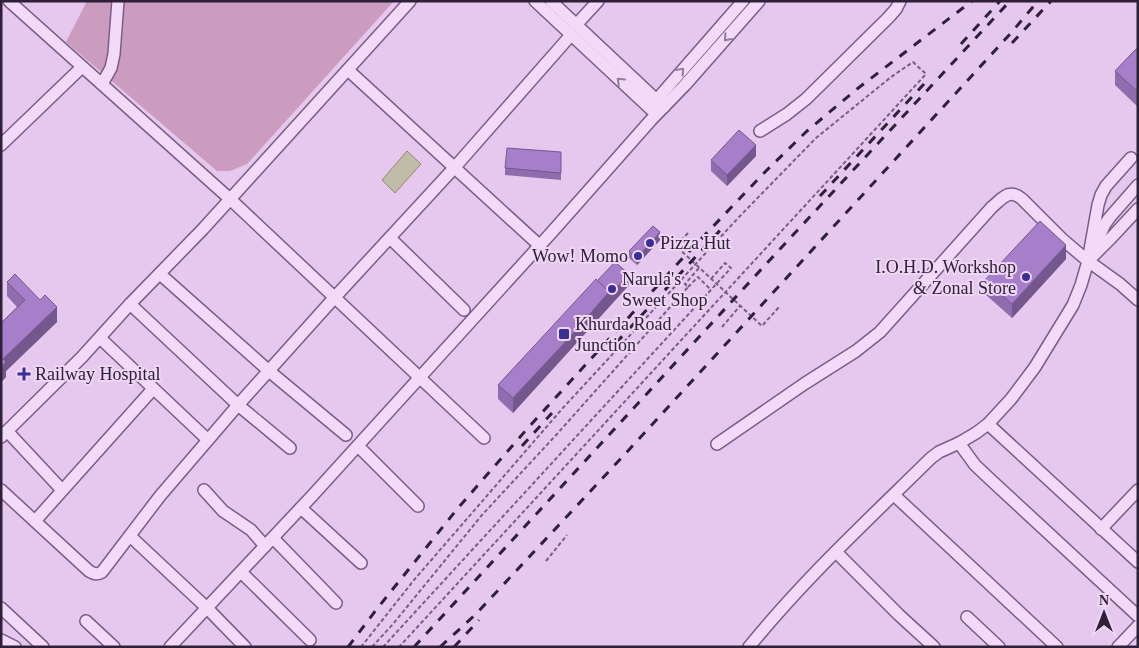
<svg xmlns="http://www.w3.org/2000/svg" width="1139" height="648" font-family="'Times New Roman',serif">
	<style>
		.green { fill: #cb9bc0 }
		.water { fill: #c1bca8; stroke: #8f8b6f }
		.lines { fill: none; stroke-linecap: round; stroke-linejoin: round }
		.minor-casing { stroke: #795d88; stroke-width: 14 }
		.path { stroke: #795d88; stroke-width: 2; stroke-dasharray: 4 2.5; stroke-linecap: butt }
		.minor { stroke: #f2daf8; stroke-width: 11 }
		.rail { stroke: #2f2039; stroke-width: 3; stroke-dasharray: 9 9; stroke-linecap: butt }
		.wall { fill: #8f6cad }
		.shaded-wall { fill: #74588d }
		.building { fill: #a67ec9; stroke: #74588d }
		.oneway { stroke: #907d98 }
		.poi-dot { fill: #3a2f95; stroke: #efd6f5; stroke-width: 2 }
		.labels { text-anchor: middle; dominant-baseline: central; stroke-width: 4; stroke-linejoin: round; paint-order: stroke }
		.poi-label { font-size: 18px; fill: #2f2039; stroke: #efd6f5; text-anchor: start }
	</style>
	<rect width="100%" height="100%" fill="#e6c7ed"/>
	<path class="green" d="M 87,1 L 394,1 L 247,164 L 230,171 L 217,171 L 66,42 Z"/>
	<path class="water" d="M 407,151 L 421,164 L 395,193 L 382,180 Z"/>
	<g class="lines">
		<defs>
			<g id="minor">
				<path d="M 9,1 L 230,199 L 484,438"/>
				<path d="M 535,1 L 656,114"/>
				<path d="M 551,1 L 664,107"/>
				<path d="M 576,25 L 598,1"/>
				<path d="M 348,70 L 539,245"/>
				<path d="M 102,84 L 111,68 L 114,54 L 118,1"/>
				<path d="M 652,105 L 743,1"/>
				<path d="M 760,131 L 787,114 L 806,99 L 888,18 L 896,9 L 900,1"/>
				<path d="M 1,145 L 82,67"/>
				<path d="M 390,238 L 464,310"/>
				<path d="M 1094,248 L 1105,224 L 1110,217 L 1138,185"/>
				<path d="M 1093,256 L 1111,238 L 1138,209"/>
				<path d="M 160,274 L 269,371 L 346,435"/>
				<path d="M 130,304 L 238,405 L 290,448"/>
				<path d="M 100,338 L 208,440"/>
				<path d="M 988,424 L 1138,562"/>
				<path d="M 7,431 L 62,490"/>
				<path d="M 1,437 L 82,357 L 130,304 L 203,229 L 410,1"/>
				<path d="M 959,443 L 975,465 L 992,481 L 1138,616"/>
				<path d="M 717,444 L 804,384 L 856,351 L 880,332 L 992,207 C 1003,198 1009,188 1022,199 L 1062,239 L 1088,261 L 1120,284 L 1138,300"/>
				<path d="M 358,446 L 418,506"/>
				<path d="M 1,490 L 89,571 C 94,574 97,575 102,572 L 160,496 L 238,405 L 335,297 L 455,167 L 571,35"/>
				<path d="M 204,490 L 223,511 L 251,530 L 265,546"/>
				<path d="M 894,495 L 1057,647"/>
				<path d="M 301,508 L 361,563"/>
				<path d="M 35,521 L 153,389"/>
				<path d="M 1101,529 L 1138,490"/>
				<path d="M 130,536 L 207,608 L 245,647"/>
				<path d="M 273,538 L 336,603"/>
				<path d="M 836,552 L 899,615 L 934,647"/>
				<path d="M 241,572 L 310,640"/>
				<path d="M 1,608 L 43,647"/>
				<path d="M 967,617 L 999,647"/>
				<path d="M 86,621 L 114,647"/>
				<path d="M 1,640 L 15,647"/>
				<path d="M 170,647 L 312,496 L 552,232 L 651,120 L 685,85 L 759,1"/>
				<path d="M 749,647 C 804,579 869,519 931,458 L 939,452 L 959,443 L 976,433 L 988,424 L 1011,399 L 1035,367 L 1073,305 L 1081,285 L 1088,261 L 1098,205 L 1101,195 L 1106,186 L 1131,158"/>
				<path d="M 1118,647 L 1138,626"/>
			</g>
		</defs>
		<use href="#minor" class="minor-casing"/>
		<g class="path">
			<path d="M 688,233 L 676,246 L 762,326 L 779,307"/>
			<path d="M 688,287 L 698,277 L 711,290"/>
			<path d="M 722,327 L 740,306"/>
			<path d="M 546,561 L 567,535"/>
			<path d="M 361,647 L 414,580 L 562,409 L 739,217 L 816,138 L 891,77 L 913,62 L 926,74 L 399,647"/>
			<path d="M 372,647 L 393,624 L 482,515 L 557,434 L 688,287 L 685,284 L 699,268"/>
			<path d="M 383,647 L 731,268 L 725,263 L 711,279"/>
		</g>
		<use href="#minor" class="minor"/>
		<g class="rail">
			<path d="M 1012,43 L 1051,1"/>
			<path d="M 961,44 L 1000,1"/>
			<path d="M 820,196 L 924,84"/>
			<path d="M 616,343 L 725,225"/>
			<path d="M 522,446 L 552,413"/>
			<path d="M 348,647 L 376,610 L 458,508 L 527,429 L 680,261 L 766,171 L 807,131 L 857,89 L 972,1"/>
			<path d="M 414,647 L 768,262 L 1010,1"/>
			<path d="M 440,647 L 475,615 L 626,453 L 1011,33 L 1038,1"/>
			<path d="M 454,647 L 479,620"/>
		</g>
	</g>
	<g class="wall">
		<path d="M 1138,47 L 1138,107 L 1115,85 L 1115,71 Z"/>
		<path d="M 561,152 L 561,180 L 505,175 L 505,168 Z"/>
		<path d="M 756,156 L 727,186 L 711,171 L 711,160 Z"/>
		<path d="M 660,240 L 637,265 L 629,258 L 629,251 Z"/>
		<path d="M 1066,259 L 1012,318 L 985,294 L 985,280 Z"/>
		<path d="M 597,281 L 629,285 L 513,413 L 498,399 L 498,385 Z"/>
		<path d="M 7,282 L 57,322 L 6,371 L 6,377 L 1,382 L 1,323 L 17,307 L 7,296 Z"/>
	</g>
	<g class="shaded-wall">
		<path d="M 756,145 L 756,156 L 727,186 L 727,175 Z"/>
		<path d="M 660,232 L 660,240 L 637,265 L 637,258 Z"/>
		<path d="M 1066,245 L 1066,259 L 1012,318 L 1012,304 Z"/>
		<path d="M 629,274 L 629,285 L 513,413 L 513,398 L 609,292 Z"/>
		<path d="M 57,307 L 57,322 L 6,371 L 6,377 L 1,382 L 1,367 L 3,359 Z"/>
	</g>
	<g class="building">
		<path d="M 1138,47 L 1138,92 L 1115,71 Z"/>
		<path d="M 739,130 L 756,145 L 727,175 L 711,160 Z"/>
		<path d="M 507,148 L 561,152 L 561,173 L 505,168 Z"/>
		<path d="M 1040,221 L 1066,245 L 1012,304 L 985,280 Z"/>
		<path d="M 653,226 L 660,232 L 637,258 L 629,251 Z"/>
		<path d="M 615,262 L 629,274 L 609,296 L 609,292 L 597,281 Z"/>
		<path d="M 15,274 L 40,300 L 45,295 L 57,307 L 3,359 L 6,362 L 1,367 L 1,323 L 25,300 L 7,282 Z"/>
		<path d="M 596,279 L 609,292 L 570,337 L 513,398 L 498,385 Z"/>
	</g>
	<defs><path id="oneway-chevron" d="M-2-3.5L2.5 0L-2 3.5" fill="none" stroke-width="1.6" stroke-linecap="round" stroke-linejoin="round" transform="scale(1.25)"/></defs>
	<g class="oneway">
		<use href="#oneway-chevron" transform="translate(727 38) rotate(132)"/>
		<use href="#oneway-chevron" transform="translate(681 71) rotate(-49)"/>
		<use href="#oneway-chevron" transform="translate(620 81) rotate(-137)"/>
	</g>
	<g class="poi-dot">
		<circle cx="650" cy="243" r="5"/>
		<circle cx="638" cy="256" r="5"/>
		<circle cx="1026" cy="277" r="5"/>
		<circle cx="612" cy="289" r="5"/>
		<rect x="558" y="328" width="12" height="12" rx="2.5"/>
		<path d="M21.5 366.5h5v5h5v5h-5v5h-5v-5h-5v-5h5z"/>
	</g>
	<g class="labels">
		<g class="poi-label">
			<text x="660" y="243">Pizza Hut</text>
			<text x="628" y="256" text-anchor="end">Wow! Momo</text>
			<text x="1016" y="267" text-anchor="end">I.O.H.D. Workshop<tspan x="1016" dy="21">&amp; Zonal Store</tspan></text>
			<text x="622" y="279">Narula's<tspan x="622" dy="21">Sweet Shop</tspan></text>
			<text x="575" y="324">Khurda Road<tspan x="575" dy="21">Junction</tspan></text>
			<text x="35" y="374">Railway Hospital</text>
		</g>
	</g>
	<rect width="1139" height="648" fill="none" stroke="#2f2039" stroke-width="5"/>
	<g transform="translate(1104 613)" stroke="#efd6f5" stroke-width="4" paint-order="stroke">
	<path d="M0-4L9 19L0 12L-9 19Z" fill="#2f2039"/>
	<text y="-8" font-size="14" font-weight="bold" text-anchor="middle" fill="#2f2039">N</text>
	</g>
</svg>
